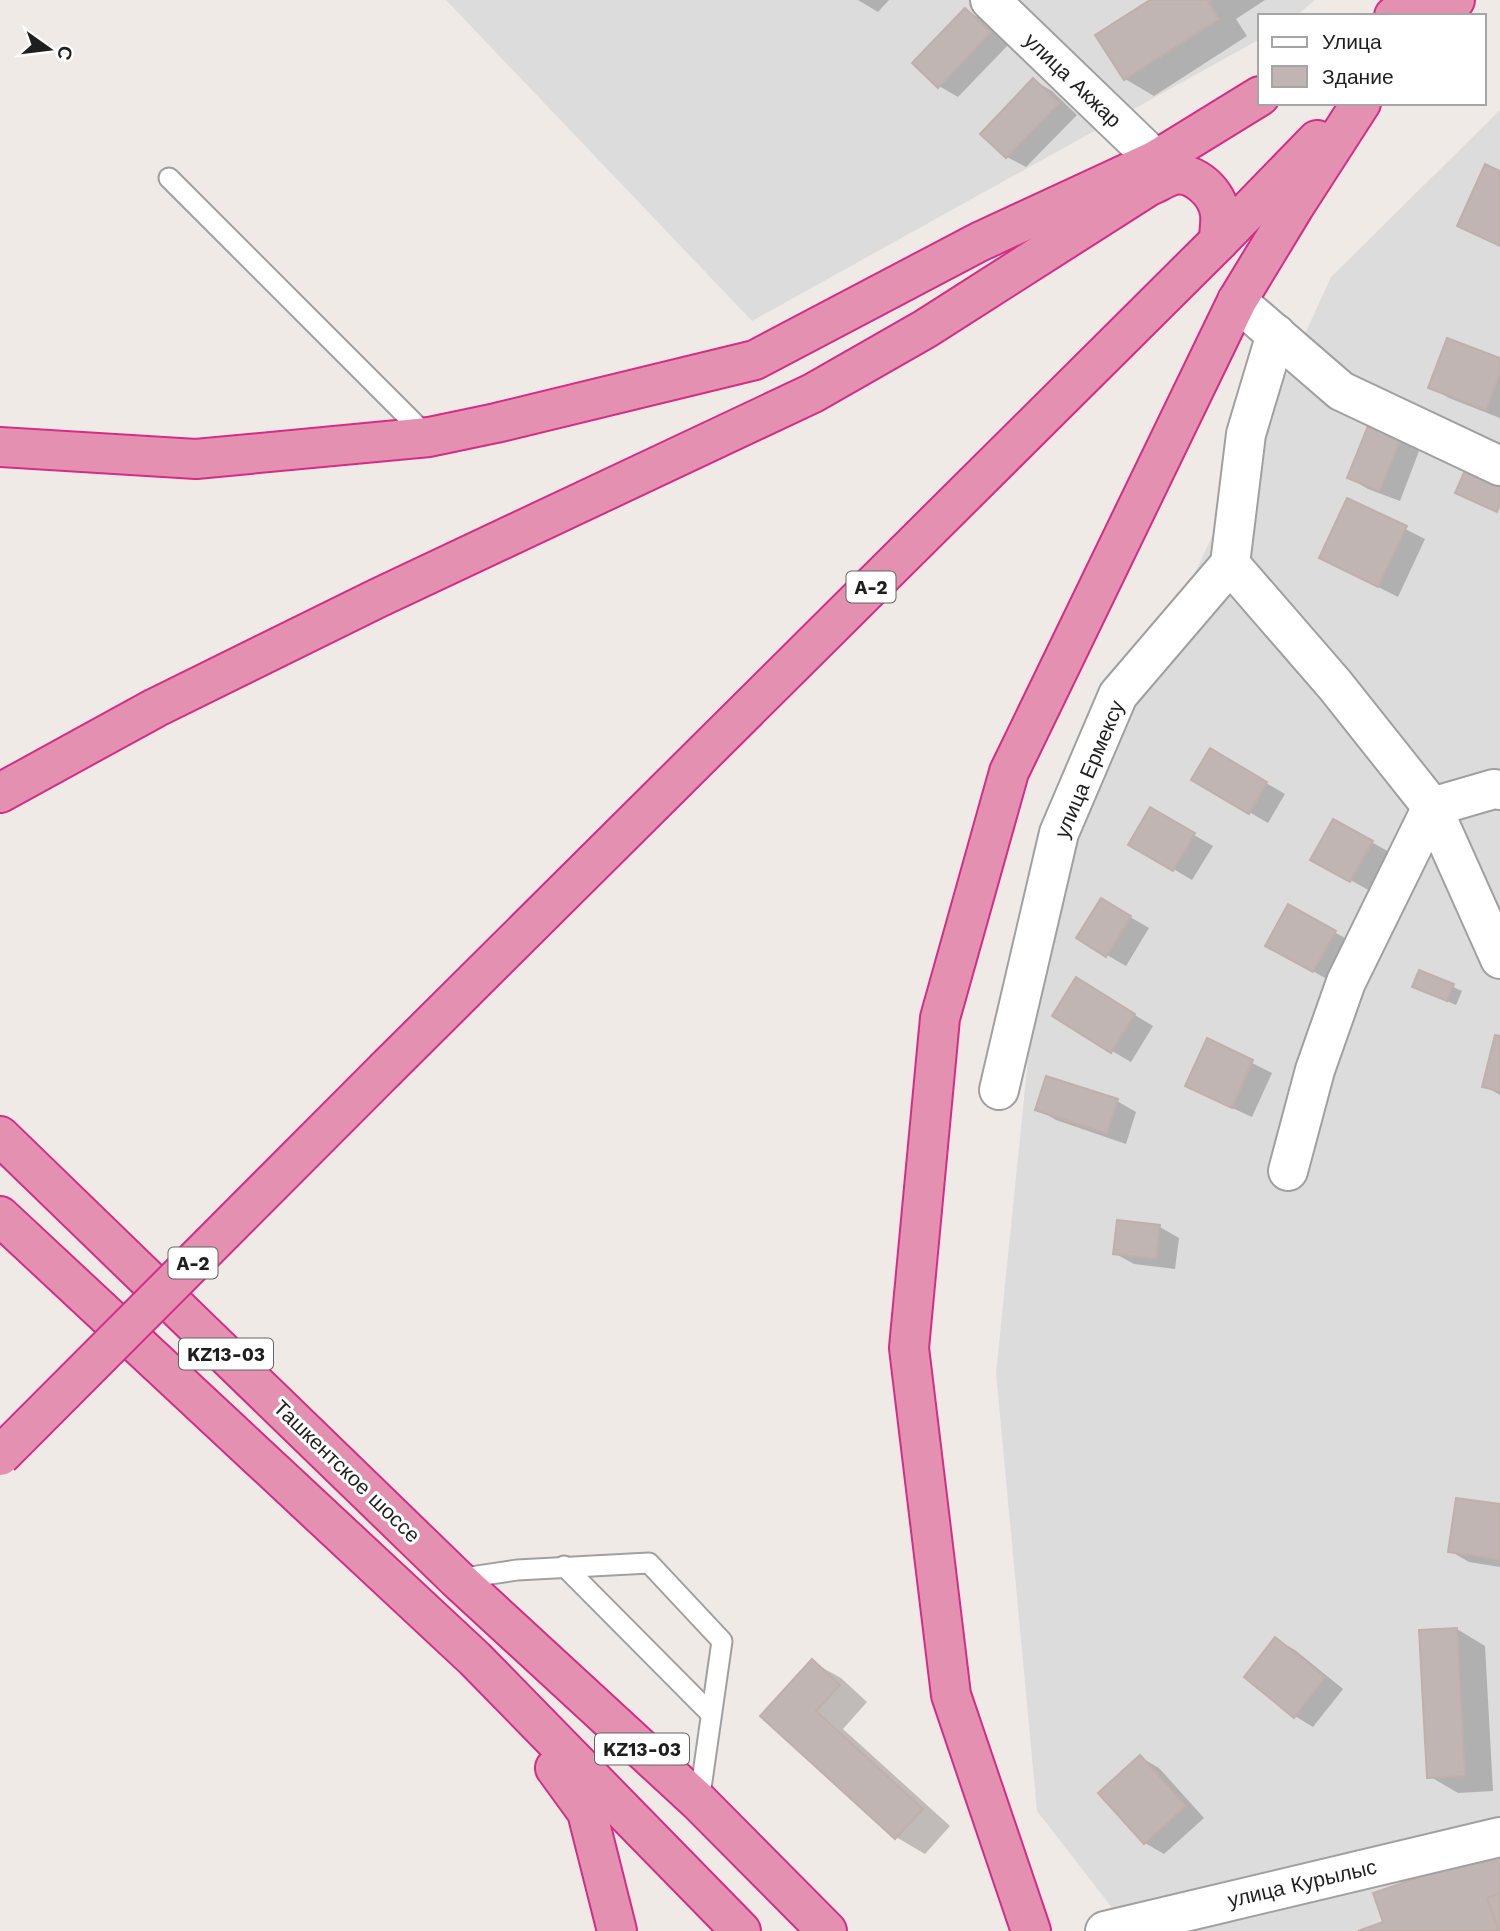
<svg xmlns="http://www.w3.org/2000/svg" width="1500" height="1931" font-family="'Work Sans',sans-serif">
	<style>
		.residential { fill: #dddcdd }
		.shadow { fill: #0003 }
		.building { fill: #c0b5b2; stroke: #c1afa9; stroke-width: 2 }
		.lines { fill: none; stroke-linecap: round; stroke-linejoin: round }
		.lane-casing { stroke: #a0a0a0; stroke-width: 23 }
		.street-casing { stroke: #a0a0a0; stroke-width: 42 }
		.highway-casing { stroke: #d52c88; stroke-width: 42 }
		.lane { stroke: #fff; stroke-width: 19 }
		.street { stroke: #fff; stroke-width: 38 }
		.highway { stroke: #e491b1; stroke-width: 38 }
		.highway-bridge-casing { stroke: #d52c88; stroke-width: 42; stroke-linecap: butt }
		.highway-bridge { stroke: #e491b1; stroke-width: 38 }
		.labels { text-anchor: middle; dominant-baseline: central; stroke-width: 6; stroke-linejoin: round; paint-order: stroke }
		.shield { fill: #fff; stroke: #626262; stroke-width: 2 }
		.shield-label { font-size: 19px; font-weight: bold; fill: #1f1f1f }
		.street-label { font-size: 21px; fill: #1f1f1f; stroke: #fff }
	</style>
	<rect width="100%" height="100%" fill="#f0eae6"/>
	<g class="residential">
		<path d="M 446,0 L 1315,0 L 1296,16 L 1260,16 L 1260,39 L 752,321 Z"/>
		<path d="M 1500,110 L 1500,1931 L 1130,1931 L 1037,1811 L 996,1373 L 1044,902 L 1331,277 Z"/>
	</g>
	<g class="shadow">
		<path d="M 858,0 L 889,0 L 878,12 Z"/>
		<path d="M 1153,0 L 1265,0 L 1236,19 L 1247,36 L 1154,96 L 1125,79 Z"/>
		<path d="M 965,10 L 985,21 L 1009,44 L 958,97 L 939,86 Z"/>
		<path d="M 1033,80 L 1052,91 L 1077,115 L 1026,167 L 1007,157 Z"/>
		<path d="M 1500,360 L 1500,418 L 1449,398 L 1430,387 Z"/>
		<path d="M 1400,440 L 1419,451 L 1400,501 L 1368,489 L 1349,478 Z"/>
		<path d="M 1348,500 L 1425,539 L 1398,597 L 1321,558 Z"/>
		<path d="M 1211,751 L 1285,794 L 1268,823 L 1194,780 Z"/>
		<path d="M 1151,810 L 1213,846 L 1192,880 L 1131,844 Z"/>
		<path d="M 1334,821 L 1391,853 L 1370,891 L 1313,859 Z"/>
		<path d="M 1289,907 L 1354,943 L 1332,982 L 1267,945 Z"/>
		<path d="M 1120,911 L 1149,928 L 1126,966 L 1107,955 Z"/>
		<path d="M 1420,972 L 1462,991 L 1456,1005 L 1423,991 Z"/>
		<path d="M 1095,991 L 1153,1026 L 1131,1062 L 1112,1051 Z"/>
		<path d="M 1500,1038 L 1500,1095 L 1484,1086 Z"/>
		<path d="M 1208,1041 L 1272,1073 L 1252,1117 L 1206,1096 Z"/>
		<path d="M 1117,1101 L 1136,1112 L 1126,1144 L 1056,1120 L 1037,1109 Z"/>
		<path d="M 1160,1227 L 1179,1238 L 1175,1269 L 1134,1264 L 1114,1253 Z"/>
		<path d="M 1500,1506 L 1500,1567 L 1469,1562 L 1450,1551 Z"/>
		<path d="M 1457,1629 L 1485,1646 L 1493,1791 L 1458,1793 L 1429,1776 Z"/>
		<path d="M 1276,1639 L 1295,1650 L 1343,1689 L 1313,1727 L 1295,1716 Z"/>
		<path d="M 812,1662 L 841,1678 L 867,1702 L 843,1729 L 950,1826 L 925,1854 L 896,1837 L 763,1716 Z"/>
		<path d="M 1140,1757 L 1159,1768 L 1204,1818 L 1164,1854 L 1145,1843 Z"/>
	</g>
	<g class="building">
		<path d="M 1150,0 L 1211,0 L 1208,2 L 1219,19 L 1124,80 L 1095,35 Z"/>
		<path d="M 965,8 L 991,32 L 938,88 L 912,63 Z"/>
		<path d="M 1033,78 L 1059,103 L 1006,158 L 980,134 Z"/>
		<path d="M 1485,164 L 1500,171 L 1500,246 L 1457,226 Z"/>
		<path d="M 1447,338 L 1500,358 L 1500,373 L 1486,410 L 1428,388 Z"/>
		<path d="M 1368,426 L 1401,438 L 1380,491 L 1347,478 Z"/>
		<path d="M 1466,468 L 1500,483 L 1500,505 L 1497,512 L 1455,493 Z"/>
		<path d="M 1347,498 L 1407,526 L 1378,587 L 1319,558 Z"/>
		<path d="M 1210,748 L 1267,782 L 1249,814 L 1191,780 Z"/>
		<path d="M 1150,807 L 1195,833 L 1173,871 L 1128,845 Z"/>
		<path d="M 1333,819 L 1373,841 L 1350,882 L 1310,860 Z"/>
		<path d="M 1101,898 L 1131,916 L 1106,957 L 1076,938 Z"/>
		<path d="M 1288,904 L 1336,931 L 1313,972 L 1265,946 Z"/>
		<path d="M 1419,970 L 1454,984 L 1447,1001 L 1412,987 Z"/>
		<path d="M 1076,977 L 1135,1014 L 1111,1053 L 1052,1016 Z"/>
		<path d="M 1495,1035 L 1500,1036 L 1500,1091 L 1482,1087 Z"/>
		<path d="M 1207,1038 L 1253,1060 L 1232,1108 L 1185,1086 Z"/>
		<path d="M 1046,1076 L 1118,1099 L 1107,1134 L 1035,1110 Z"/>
		<path d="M 1117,1220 L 1160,1225 L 1156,1259 L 1113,1254 Z"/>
		<path d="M 1456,1498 L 1500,1504 L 1500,1560 L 1448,1552 Z"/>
		<path d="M 1457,1628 L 1465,1776 L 1427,1778 L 1419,1630 Z"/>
		<path d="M 1275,1637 L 1325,1677 L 1294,1718 L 1244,1677 Z"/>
		<path d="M 812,1659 L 840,1685 L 816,1711 L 923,1809 L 895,1839 L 760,1716 Z"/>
		<path d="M 1140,1755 L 1186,1806 L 1144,1844 L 1098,1793 Z"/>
		<path d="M 1500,1849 L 1500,1931 L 1358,1931 L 1383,1922 L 1373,1893 Z"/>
		<path d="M 1500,1893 L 1500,1931 L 1499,1931 L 1487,1898 Z"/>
	</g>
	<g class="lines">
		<defs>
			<g id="lane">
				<path d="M 169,178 L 428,437"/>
				<path d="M 564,1566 L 711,1714"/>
				<path d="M 457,1579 L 517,1570 L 649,1563 L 722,1641 L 699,1802"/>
			</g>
			<g id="street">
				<path d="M 990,0 L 1156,160"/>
				<path d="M 1237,301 L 1341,391 L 1500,466"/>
				<path d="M 1276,334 L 1246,434 L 1230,564 L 1335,685 L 1432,807 L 1500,959"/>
				<path d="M 999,1090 L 1059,833 L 1118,695 L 1230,564"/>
				<path d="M 1288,1171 L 1315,1070 L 1346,982 L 1432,807 L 1494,789 L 1500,790"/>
				<path d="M 1105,1931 L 1500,1837"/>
			</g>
			<g id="highway">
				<path d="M 1394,16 L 1420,0"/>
				<path d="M 1439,16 L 1455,0"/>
				<path d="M 0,447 L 196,459 L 429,437 L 496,423 L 755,360 L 979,242 L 1156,160 L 1260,96"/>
				<path d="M 0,793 L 155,708 L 378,598 L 813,393 L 925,329 L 1149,186 C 1157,183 1166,177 1174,175 C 1195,171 1218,194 1220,214 C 1221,222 1219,232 1219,241"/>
				<path d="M 386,1069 L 1219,241 L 1317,140"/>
				<path d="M 0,1136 L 457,1579 L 699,1802 L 827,1931"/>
				<path d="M 0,1216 L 475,1659 L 741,1931"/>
				<path d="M 555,1768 L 587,1812 L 617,1931"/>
				<path d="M 1031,1931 L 951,1695 L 909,1348 L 940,1018 L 1009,772 L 1237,301 L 1294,207 L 1361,103"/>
			</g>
		</defs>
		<use href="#lane" class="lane-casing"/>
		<use href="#street" class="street-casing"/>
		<use href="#highway" class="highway-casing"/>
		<use href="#lane" class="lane"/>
		<use href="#street" class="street"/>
		<use href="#highway" class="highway"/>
		<defs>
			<path id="highway-bridge" d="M 0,1456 L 386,1069"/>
		</defs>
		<use href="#highway-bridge" class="highway-bridge-casing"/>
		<use href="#highway-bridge" class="highway-bridge"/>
	</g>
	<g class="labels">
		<g class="shield">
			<rect x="846.5" y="571.5" width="49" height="31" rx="5"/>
			<rect x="168.5" y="1247.5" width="49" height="31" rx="5"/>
			<rect x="179" y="1338.5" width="94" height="31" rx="5"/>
			<rect x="595" y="1733.5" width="94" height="31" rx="5"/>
		</g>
		<g class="shield-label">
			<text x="871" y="587">A-2</text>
			<text x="193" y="1263">A-2</text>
			<text x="226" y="1354">KZ13-03</text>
			<text x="642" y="1749">KZ13-03</text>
		</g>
		<g class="street-label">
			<text transform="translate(1073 80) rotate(44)">улица Акжар</text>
			<text transform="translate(1089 769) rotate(-67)">улица Ермексу</text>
			<text transform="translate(347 1471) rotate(44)">Ташкентское шоссе</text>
			<text transform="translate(1302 1883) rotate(-13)">улица Курылыс</text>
		</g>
	</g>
	<rect x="1258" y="14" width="228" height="91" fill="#ffffff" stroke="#a5a5a5" stroke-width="2"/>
	<rect x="1272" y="37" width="35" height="10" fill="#ffffff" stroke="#a5a5a5" stroke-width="2"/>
	<text x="1322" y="49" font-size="21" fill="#1f1f1f">Улица</text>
	<rect x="1272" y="66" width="35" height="21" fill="#c0b5b2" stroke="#a5a5a5" stroke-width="2"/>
	<text x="1322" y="84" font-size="21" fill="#1f1f1f">Здание</text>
	<g transform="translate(49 49) rotate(104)" stroke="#ffffff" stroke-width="5" paint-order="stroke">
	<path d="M0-5L12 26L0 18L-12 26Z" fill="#1f1f1f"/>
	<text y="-10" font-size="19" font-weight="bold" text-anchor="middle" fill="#1f1f1f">С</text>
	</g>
</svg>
